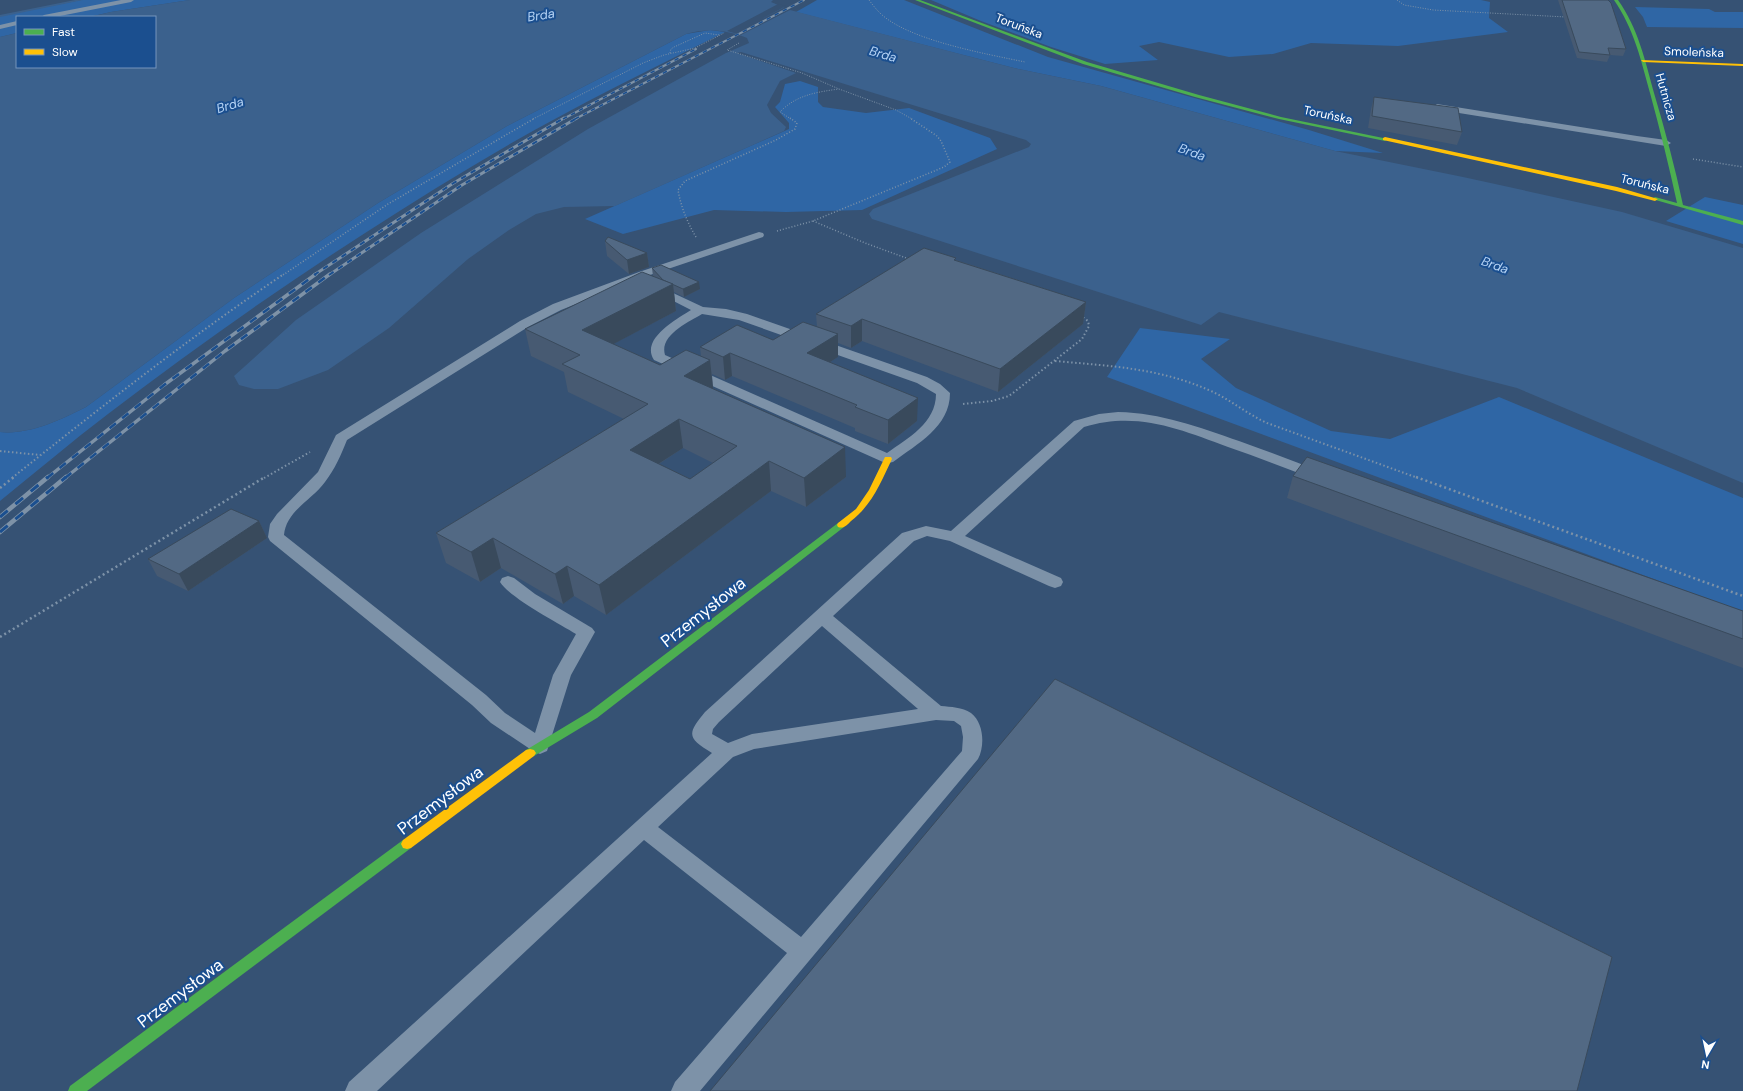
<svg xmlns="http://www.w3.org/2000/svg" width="1743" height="1091" font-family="'DM Sans',sans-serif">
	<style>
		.green { fill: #2f66a5 }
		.water { fill: #3b618d }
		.pier { fill: #365274 }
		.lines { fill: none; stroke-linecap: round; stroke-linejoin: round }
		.stream { fill: #3b618d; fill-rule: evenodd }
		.path-far3 { stroke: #7d92a8; stroke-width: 1; stroke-dasharray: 1 1.5; stroke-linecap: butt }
		.path-far2 { stroke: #7d92a8; stroke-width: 1.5; stroke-dasharray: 1 2; stroke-linecap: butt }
		.path-far1 { stroke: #7d92a8; stroke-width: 2; stroke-dasharray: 1.5 2.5; stroke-linecap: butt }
		.path { stroke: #7d92a8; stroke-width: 2.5; stroke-dasharray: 2 3; stroke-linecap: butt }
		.lane { fill: #7d92a8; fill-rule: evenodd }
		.fast { fill: #4caf50; fill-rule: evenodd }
		.slow { fill: #ffc107; fill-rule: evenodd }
		.rail-far3-casing { stroke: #7e92a7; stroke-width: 2 }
		.rail-far2-casing { stroke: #7e92a7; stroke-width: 3 }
		.rail-far1-casing { stroke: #7e92a7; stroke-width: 3.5 }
		.rail-casing { stroke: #7e92a7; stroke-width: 4.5 }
		.rail-far3 { stroke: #1b4f8f; stroke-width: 1.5; stroke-dasharray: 4.5; stroke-linecap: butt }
		.rail-far2 { stroke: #1b4f8f; stroke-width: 2; stroke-dasharray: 5.5; stroke-linecap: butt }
		.rail-far1 { stroke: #1b4f8f; stroke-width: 2.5; stroke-dasharray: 8; stroke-linecap: butt }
		.rail { stroke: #1b4f8f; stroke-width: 3; stroke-dasharray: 10; stroke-linecap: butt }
		.wall { fill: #475a72; fill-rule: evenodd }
		.shaded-wall { fill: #394a5c }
		.building { fill: #526984; stroke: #394a5c; fill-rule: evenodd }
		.labels { text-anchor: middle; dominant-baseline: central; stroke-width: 4; stroke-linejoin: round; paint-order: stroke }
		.far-street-label { font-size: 12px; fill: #fff; stroke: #1b4f8f }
		.far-water-label { font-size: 13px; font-style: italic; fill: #b5d3f5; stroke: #1b4f8f }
		.near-street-label { font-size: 17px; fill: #fff; stroke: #1b4f8f }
	</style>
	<rect width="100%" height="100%" fill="#365274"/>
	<g class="green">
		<path d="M 81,0 L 190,0 L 111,12 L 89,17 L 17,17 L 17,33 L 0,37 L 0,16 Z"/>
		<path d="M 817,0 L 904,0 L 1048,57 L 1309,130 L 1383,153 L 1335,151 L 1101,86 L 1014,68 L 796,12 Z"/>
		<path d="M 931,0 L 1481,0 L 1490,2 L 1489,18 L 1508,32 L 1398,46 L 1311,43 L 1273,54 L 1229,57 L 1159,42 L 1139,46 L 1158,60 L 1105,64 L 1051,47 L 981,21 Z"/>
		<path d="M 1635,7 L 1709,9 L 1715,12 L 1743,12 L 1743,28 L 1647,27 L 1643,17 Z"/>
		<path d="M 710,30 L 725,32 C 639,75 553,117 471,167 C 346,242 224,325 108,414 C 71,442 36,472 0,501 L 0,432 C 29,435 60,420 86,407 L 234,298 L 378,203 L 507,126 L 686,34 Z"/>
		<path d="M 800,81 L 818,87 L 818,102 L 823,107 L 866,113 L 909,108 L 990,138 L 997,149 L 862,210 L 786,212 L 714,210 L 623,234 L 585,219 L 789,129 L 789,123 L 775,107 L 780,102 L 785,84 Z"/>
		<path d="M 1705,197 L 1743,205 L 1743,244 L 1666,221 Z"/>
		<path d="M 1140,328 L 1230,339 L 1201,359 L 1236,388 L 1331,431 L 1390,439 L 1499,397 L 1743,498 L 1743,612 L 1107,377 Z"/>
	</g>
	<path class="water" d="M 190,0 L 773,0 L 771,2 L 790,10 L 1014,68 L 1101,86 L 1335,151 L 1463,177 L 1622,212 L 1743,248 L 1743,483 L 1517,388 L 1219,312 L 1201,325 L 872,219 L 869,214 L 873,209 L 1029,147 L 1031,144 L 1026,140 L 741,52 L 737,53 L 796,73 L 780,81 L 767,105 L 771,113 L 786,127 L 784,131 L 615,206 L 564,207 L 536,214 L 509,230 L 468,259 L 389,328 L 328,370 L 278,389 L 254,389 L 239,385 L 234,376 L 296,320 L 421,233 L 588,129 L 726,53 L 749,43 L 747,38 C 728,30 706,28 686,34 L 507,126 L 378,203 L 234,298 L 86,407 C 60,420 29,435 0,432 L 0,37 L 17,33 L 17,67 L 155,67 L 155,17 L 89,17 L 111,12 Z"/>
	<path class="pier" d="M 778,4 L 786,6 L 756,22 L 785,7 L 792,9 L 741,35 L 727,31 Z"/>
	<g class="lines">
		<path class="stream" d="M 75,0 L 83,0 L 0,17 L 0,15 Z"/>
		<g class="path-far3">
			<path d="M 869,0 C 872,4 875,8 879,12 C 906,40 987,54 1025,62"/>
			<path d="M 1397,0 L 1404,5 L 1433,10 L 1566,17"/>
			<path d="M 739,43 L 727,50 L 802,73 L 839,89 L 896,110 L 912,119"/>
			<path d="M 670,53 L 671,49 L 674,47 L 705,33 L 719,35"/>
			<path d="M 533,119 L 643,63 L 664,55 L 695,48 L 724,33"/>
			<path d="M 791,119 L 780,112 C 796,95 817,92 839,89"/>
		</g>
		<g class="path-far2">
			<path d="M 1693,159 L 1743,167"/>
			<path d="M 813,221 L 865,243 L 909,259"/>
			<path d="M 777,231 L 813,221 L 944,167 L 950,162 L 941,141 L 937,136 L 910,118"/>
			<path d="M 696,237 C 687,222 681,207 678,190 L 685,181 L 776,140 L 795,129 L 797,123 L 790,118"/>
			<path d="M 283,275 L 388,204 L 535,118"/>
		</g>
		<g class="path-far1">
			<path d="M 1055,361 C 1110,366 1160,368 1211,391 C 1231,400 1247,414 1267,423 L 1418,478"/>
			<path d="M 963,404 L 992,401 L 1009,396 L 1082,339 L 1089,326 L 1088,321 L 1081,316"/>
			<path d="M 0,451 L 40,455"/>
			<path d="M 12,478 C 101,407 190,337 284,274"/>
			<path d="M 264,478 L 310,452"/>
		</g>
		<g class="path">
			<path d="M 1416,477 L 1743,596"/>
			<path d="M 0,488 L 14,477"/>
			<path d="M 0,637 L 265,477"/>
		</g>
		<g class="lane">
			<path d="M 121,0 L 134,0 L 131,2 L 55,17 L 41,17 L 44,15 Z"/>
			<path d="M 17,21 L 17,25 L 0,29 L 0,25 Z"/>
			<path d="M 1437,104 L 1637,136 L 1666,140 L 1671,143 L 1666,146 L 1434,109 L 1433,107 Z"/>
			<path d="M 759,232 L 763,233 L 764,235 L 763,237 L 647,276 L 561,310 L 528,327 L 347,440 C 341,455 335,469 325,482 C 312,500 286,511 284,535 L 486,695 L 505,713 L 535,733 L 553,675 L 576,634 C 558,623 510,598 500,582 L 502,578 L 508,576 L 514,578 L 535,594 L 592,628 L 595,632 L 571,675 L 547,751 L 540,754 L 533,751 L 491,723 L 472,705 L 270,541 L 268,537 L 270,524 L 277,514 L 318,472 L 336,435 L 520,321 L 553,304 L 639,272 Z"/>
			<path d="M 656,285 L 703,307 L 726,309 L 747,314 L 927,377 L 940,384 L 950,393 C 950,427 917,444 893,462 L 888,463 L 883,462 L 654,360 C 640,339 677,319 691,310 L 652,290 L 650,288 L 652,286 ZM 702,314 L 739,320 L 917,383 L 936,394 C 936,423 908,438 887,453 L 665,355 C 659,335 689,322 702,314 Z"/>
			<path d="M 1118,412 C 1161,413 1199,427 1239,441 C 1267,451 1296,462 1324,473 L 1326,476 L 1324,479 L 1319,480 L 1314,479 C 1285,468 1257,457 1228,447 C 1179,429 1137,411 1084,427 L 965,536 L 1061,578 L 1063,582 L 1061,586 L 1055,588 L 1049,586 L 950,541 L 927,536 L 914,541 L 833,616 L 941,706 C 951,707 962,707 971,713 C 984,723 985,746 978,759 L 700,1091 L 671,1091 L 675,1082 L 787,953 L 644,840 L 377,1091 L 345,1091 L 349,1082 L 712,753 C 688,738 686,735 705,712 L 902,533 L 926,526 L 951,531 L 1074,421 L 1099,414 ZM 822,626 L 918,709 L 752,734 L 728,743 L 712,734 L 713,729 L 719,722 ZM 936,720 L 954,721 L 961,726 L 963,737 L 962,751 L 801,937 L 658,827 L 733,757 L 754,749 Z"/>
		</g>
		<g class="fast">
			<path d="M 915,0 L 920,0 L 1087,62 L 1199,95 L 1281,117 L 1388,139 L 1385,141 L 1279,119 L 1195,97 L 1083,64 Z"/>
			<path d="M 1614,0 L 1618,0 C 1638,28 1645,60 1654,93 C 1665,130 1675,167 1683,205 L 1743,221 L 1743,225 L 1652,199 L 1655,197 L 1677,203 C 1669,166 1660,130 1650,93 C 1641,60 1634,29 1614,0 Z"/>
			<path d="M 841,522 L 845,525 L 844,527 L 597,718 L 534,756 L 530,757 L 526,756 L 524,753 L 526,750 L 589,712 L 838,523 Z"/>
			<path d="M 407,839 L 411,840 L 413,844 L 411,848 L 87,1091 L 68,1091 L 70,1086 L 403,840 Z"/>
		</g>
		<g class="slow">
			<path d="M 1641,60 L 1743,64 L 1743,66 L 1643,62 Z"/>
			<path d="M 1385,137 L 1617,187 L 1658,199 L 1655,201 L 1616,191 L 1383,140 L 1383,138 Z"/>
			<path d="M 885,457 L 891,457 L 892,459 C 881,482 872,505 851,521 C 847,525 844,529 838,527 L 837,525 L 838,523 L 856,509 L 869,490 Z"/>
			<path d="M 530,749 L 534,750 L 536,753 L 534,756 L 411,848 L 407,849 L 403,848 L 401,844 L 403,840 L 526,750 Z"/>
		</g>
		<defs>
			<g id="rail-far3">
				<path d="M 563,119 L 696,49"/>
				<path d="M 575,119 L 804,0"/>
			</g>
			<g id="rail-far2">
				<path d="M 314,275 L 452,184 L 564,118"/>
				<path d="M 329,275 L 462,185 L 577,118"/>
			</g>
			<g id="rail-far1">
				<path d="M 47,478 L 164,385 L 316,274"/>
				<path d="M 65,478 L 225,351 L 330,274"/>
			</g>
			<g id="rail">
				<path d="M 0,517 L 48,477"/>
				<path d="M 0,532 L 66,477"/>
			</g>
		</defs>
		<use href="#rail-far3" class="rail-far3-casing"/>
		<use href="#rail-far2" class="rail-far2-casing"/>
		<use href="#rail-far1" class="rail-far1-casing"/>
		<use href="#rail" class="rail-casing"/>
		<use href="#rail-far3" class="rail-far3"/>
		<use href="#rail-far2" class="rail-far2"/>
		<use href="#rail-far1" class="rail-far1"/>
		<use href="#rail" class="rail"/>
	</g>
	<g class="wall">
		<path d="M 1558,0 L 1608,0 L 1626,49 L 1623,56 L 1610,55 L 1607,62 L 1577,58 Z"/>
		<path d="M 1374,97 L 1462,132 L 1457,145 L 1368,128 L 1371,109 Z"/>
		<path d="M 605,241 L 647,253 L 649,267 L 629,274 L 607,256 Z"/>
		<path d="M 956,260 L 1086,302 L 1083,324 L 998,392 L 862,341 L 851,348 L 838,343 L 838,357 L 830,362 L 917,421 L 888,444 L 855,431 L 855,428 L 732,376 L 725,380 L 712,374 L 713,388 L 712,389 L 846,477 L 806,507 L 771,491 L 606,615 L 574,596 L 563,604 L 501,568 L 480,582 L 446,563 L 436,533 L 624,419 L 568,392 L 564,372 L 531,356 L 525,329 L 653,277 L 653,276 L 652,268 L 700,289 L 684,297 L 674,292 L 676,311 L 613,344 L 660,365 L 701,356 L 700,347 L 773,340 L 817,327 L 816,314 ZM 683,448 L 713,463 L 690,479 L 659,464 Z"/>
		<path d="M 1293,476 L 1743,611 L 1743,668 L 1287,498 Z"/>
		<path d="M 259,521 L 267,538 L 188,591 L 157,576 L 148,559 Z"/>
	</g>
	<g class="shaded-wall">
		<path d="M 647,253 L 649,267 L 629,274 L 627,260 Z"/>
		<path d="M 699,282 L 700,289 L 684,297 L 683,289 Z"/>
		<path d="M 673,284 L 676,311 L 587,358 L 582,330 Z"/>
		<path d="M 1086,302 L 1083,324 L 998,392 L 1000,369 Z"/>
		<path d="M 862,319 L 862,341 L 851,348 L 851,326 Z"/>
		<path d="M 838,334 L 838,357 L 808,376 L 807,353 Z"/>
		<path d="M 730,353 L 732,376 L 725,380 L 723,357 Z"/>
		<path d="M 710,360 L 713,388 L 688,404 L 684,376 Z"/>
		<path d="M 918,398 L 917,421 L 888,444 L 888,420 Z"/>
		<path d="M 679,419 L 683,448 L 635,479 L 630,450 Z"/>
		<path d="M 845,447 L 846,477 L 806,507 L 804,478 Z"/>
		<path d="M 769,461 L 771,491 L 606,615 L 599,585 Z"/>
		<path d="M 259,521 L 267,538 L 188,591 L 179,574 Z"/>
		<path d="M 493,538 L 501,568 L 480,582 L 471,552 Z"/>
		<path d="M 567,566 L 574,596 L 563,604 L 555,574 Z"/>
	</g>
	<g class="building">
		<path d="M 1562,0 L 1608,0 L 1611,3 L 1626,49 L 1608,48 L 1610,55 L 1579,52 Z"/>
		<path d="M 1374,97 L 1458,108 L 1462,132 L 1372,116 Z"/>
		<path d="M 608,237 L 647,253 L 627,260 L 605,241 Z"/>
		<path d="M 924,248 L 956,258 L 954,260 L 1086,302 L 1000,369 L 862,319 L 851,326 L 816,314 Z"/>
		<path d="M 661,265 L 699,282 L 683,289 L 663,280 L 652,268 Z"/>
		<path d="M 642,272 L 673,284 L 582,330 L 660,365 L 686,350 L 710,360 L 684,376 L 845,447 L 804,478 L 769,461 L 599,585 L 567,566 L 555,574 L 493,538 L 471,552 L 436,533 L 648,404 L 562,364 L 580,355 L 525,329 ZM 679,419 L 737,446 L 690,479 L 630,450 Z"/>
		<path d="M 803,322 L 838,334 L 807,353 L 918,398 L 888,420 L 855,407 L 857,405 L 730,353 L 723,357 L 700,347 L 737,325 L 773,340 Z"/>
		<path d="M 1307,457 L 1743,611 L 1743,639 L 1293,476 Z"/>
		<path d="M 231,509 L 259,521 L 179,574 L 148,559 Z"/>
		<path d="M 1055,679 L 1612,957 L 1577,1091 L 710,1091 Z"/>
	</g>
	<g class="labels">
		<g class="far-street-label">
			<text transform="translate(1019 26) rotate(21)">Toruńska</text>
			<text transform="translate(1694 52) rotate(2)">Smoleńska</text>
			<text transform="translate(1666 97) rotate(74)">Hutnicza</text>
			<text transform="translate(1328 115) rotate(12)">Toruńska</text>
			<text transform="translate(1645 184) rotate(14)">Toruńska</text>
		</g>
		<g class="far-water-label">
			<text transform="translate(541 15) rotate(-9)">Brda</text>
			<text transform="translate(883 54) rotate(16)">Brda</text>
			<text transform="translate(230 105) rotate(-17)">Brda</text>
			<text transform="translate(1192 152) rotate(20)">Brda</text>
			<text transform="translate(1495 265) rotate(20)">Brda</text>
		</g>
		<g class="near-street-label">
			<text transform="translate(703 612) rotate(-38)">Przemysłowa</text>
			<text transform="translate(440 800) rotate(-37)">Przemysłowa</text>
			<text transform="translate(180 993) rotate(-37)">Przemysłowa</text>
		</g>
	</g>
	<rect x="16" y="16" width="140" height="52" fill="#1b4f8f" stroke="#7695bc"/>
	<rect x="24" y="29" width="20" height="6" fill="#4caf50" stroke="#7695bc"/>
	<text x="52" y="36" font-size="12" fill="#ffffff">Fast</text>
	<rect x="24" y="49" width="20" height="6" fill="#ffc107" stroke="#7695bc"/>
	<text x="52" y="56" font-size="12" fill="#ffffff">Slow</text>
	<g transform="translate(1707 1055) rotate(189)" stroke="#1b4f8f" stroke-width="3" paint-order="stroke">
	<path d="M0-3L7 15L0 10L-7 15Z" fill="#ffffff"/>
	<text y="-6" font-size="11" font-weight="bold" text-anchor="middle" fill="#ffffff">N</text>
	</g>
</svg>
